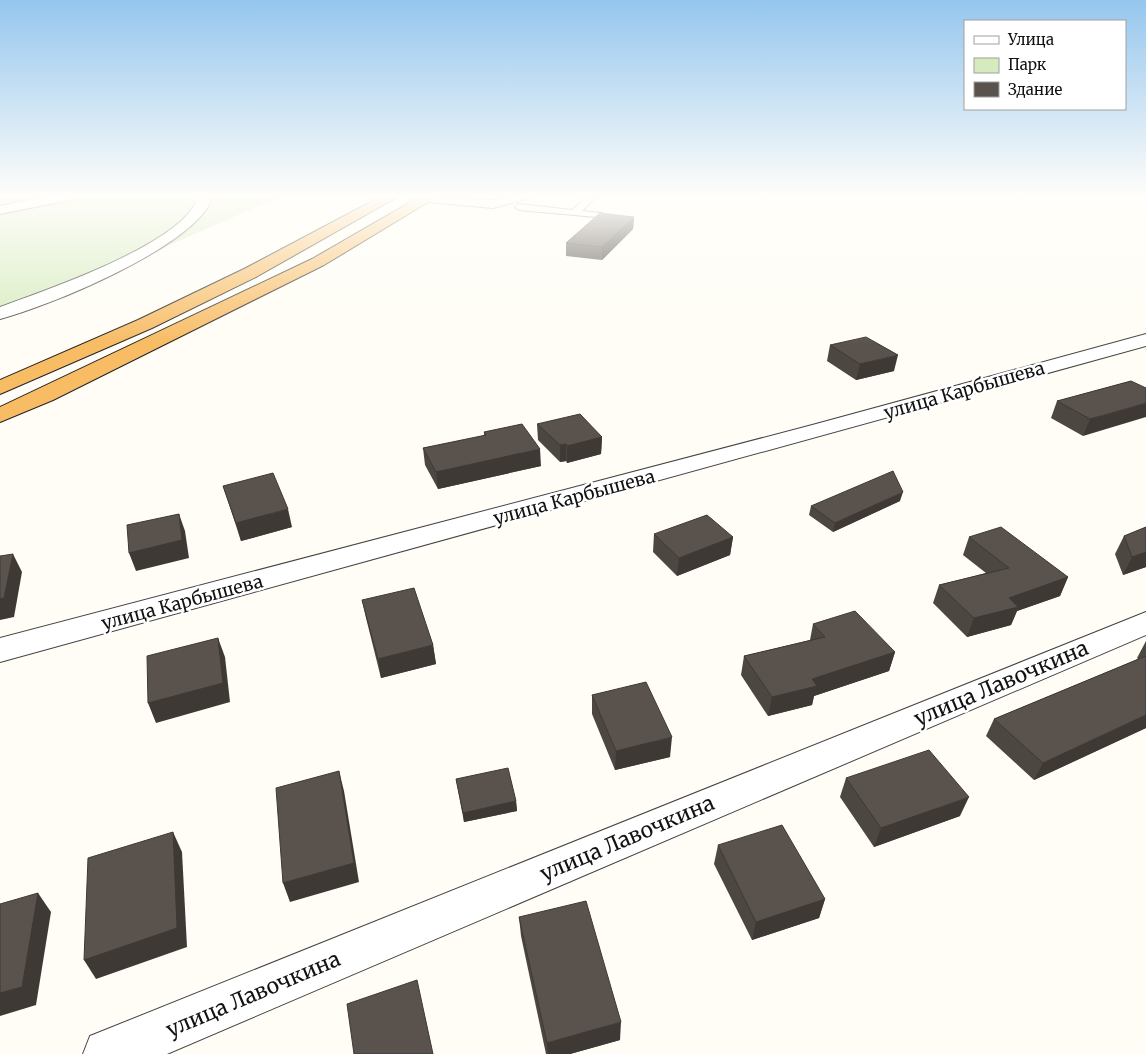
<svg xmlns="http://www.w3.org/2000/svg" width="1146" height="1054" font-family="Merriweather,serif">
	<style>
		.green { fill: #d5ebbd }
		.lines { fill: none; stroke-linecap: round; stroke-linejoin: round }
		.service-casing { stroke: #444; stroke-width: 2 }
		.minor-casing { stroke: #444; stroke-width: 2 }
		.trunk-casing { stroke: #222; stroke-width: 2 }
		.service { fill: #fff; fill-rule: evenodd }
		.minor { fill: #fff; fill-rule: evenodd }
		.trunk { fill: #f7bc64; fill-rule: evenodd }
		.wall { fill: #4d4742 }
		.shaded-wall { fill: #3f3936 }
		.building { fill: #5a524d; stroke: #3f3936 }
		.labels { text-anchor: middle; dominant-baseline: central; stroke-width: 5; stroke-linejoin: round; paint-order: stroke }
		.street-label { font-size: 18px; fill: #111; stroke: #fff }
		.near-street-label { font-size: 21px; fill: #111; stroke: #fff }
	</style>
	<rect width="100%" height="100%" fill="#fffdf5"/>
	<path class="green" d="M 0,196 L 282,196 L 0,319 Z"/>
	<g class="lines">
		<defs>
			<path id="service" d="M 588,196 L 597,196 L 582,211 L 602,213 L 608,221 L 606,223 L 600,223 L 596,217 L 519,210 L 515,207 L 519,204 L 572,210 Z"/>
			<g id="minor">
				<path d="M 49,196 L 77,196 L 70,200 L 0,214 L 0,206 Z"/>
				<path d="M 189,196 L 206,196 L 211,201 C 190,248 50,306 0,319 L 0,307 C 46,290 176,246 196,202 Z"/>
				<path d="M 423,196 L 493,200 L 506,196 L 529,196 L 527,199 L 493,208 L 428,202 L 423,201 Z"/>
				<path d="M 1146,334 L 1146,346 L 0,662 L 0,638 L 816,424 Z"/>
				<path d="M 1146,612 L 1146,635 L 167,1054 L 83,1054 L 90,1036 Z"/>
			</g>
			<g id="trunk">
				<path d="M 382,196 L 399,196 L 256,277 L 152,328 L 0,394 L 0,380 L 138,320 L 244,269 Z"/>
				<path d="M 421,196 L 438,196 L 324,265 L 53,400 L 0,422 L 0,407 L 312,259 Z"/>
			</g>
		</defs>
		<use href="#service" class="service-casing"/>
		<use href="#minor" class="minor-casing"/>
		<use href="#trunk" class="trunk-casing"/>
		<use href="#service" class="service"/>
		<use href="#minor" class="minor"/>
		<use href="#trunk" class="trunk"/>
	</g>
	<g class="wall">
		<path d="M 634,217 L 633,229 L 602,260 L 566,256 L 566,243 Z"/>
		<path d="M 830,345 L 894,371 L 856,380 L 827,361 Z"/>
		<path d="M 1131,381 L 1083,436 L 1051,418 L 1057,401 Z"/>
		<path d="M 537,424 L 602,437 L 601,454 L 567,463 L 566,461 L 560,462 L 538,440 Z"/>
		<path d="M 484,432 L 541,466 L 438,489 L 425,465 L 423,448 L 484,436 Z"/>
		<path d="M 223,486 L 292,527 L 241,541 Z"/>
		<path d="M 900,501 L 833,532 L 809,515 L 811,506 Z"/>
		<path d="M 1146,527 L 1146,567 L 1123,575 L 1115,554 L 1124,536 Z"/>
		<path d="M 654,534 L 733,537 L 730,555 L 677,576 L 653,552 Z"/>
		<path d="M 969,537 L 1068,577 L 1060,596 L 1017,611 L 1011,625 L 967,637 L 933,603 L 939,585 L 986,573 L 963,555 Z"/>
		<path d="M 362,600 L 433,645 L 436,664 L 381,678 L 366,618 Z"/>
		<path d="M 813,624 L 895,652 L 889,671 L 814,696 L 812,705 L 768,716 L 741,675 L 744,656 L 810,640 Z"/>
		<path d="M 1146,641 L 1146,728 L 1034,780 L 986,736 L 994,719 L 1138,659 L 1137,658 Z"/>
		<path d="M 592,695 L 670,757 L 615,770 L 592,714 Z"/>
		<path d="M 846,778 L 960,816 L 874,847 L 840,797 Z"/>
		<path d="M 456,779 L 516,801 L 517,811 L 464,822 Z"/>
		<path d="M 718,845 L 825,899 L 819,918 L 752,940 L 714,864 Z"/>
		<path d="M 519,917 L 620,1040 L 570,1054 L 546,1054 L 521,936 Z"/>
	</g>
	<g class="shaded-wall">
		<path d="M 634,217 L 633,229 L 602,260 L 602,247 Z"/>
		<path d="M 898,355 L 894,371 L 856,380 L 860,364 Z"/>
		<path d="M 1146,403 L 1146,417 L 1083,436 L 1090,419 Z"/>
		<path d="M 602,437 L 601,454 L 567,463 L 567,446 Z"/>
		<path d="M 566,444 L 566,461 L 560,462 L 560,445 Z"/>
		<path d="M 540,449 L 541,466 L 438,489 L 436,472 Z"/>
		<path d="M 903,492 L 900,501 L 833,532 L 835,523 Z"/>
		<path d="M 288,509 L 292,527 L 241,541 L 236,523 Z"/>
		<path d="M 179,514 L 185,531 L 189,558 L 136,571 L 129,553 Z"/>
		<path d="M 733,537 L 730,555 L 677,576 L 679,558 Z"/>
		<path d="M 1146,552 L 1146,567 L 1123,575 L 1132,557 Z"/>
		<path d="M 13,554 L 22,572 L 14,617 L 0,620 L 0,599 Z"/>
		<path d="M 1068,577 L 1060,596 L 1017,611 L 1011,625 L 967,637 L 974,618 L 1009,598 Z"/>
		<path d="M 218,638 L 225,657 L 230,702 L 156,723 L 148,703 Z"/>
		<path d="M 433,645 L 436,664 L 381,678 L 378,659 Z"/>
		<path d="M 895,652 L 889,671 L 814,696 L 812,705 L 768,716 L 772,697 L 812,679 Z"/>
		<path d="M 1146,715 L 1146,728 L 1034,780 L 1043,763 Z"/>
		<path d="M 672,737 L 670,757 L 615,770 L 616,751 Z"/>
		<path d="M 339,771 L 344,791 L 359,882 L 290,902 L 283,883 Z"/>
		<path d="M 969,797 L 960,816 L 874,847 L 881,828 Z"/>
		<path d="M 516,801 L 517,811 L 464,822 L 463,813 Z"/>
		<path d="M 173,832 L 182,852 L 187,947 L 96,979 L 84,960 Z"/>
		<path d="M 38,893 L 51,912 L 36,1005 L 0,1016 L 0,993 Z"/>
		<path d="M 825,899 L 819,918 L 752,940 L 756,922 Z"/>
		<path d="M 621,1022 L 620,1040 L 570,1054 L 548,1054 L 547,1043 Z"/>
	</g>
	<g class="building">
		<path d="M 600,213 L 634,217 L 602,247 L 566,243 Z"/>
		<path d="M 866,337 L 898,355 L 860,364 L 830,345 Z"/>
		<path d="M 1131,381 L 1146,388 L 1146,403 L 1090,419 L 1057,401 Z"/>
		<path d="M 580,414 L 602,437 L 567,446 L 566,444 L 560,445 L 537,424 Z"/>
		<path d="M 522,424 L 540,449 L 436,472 L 423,448 L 486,435 L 484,432 Z"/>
		<path d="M 893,471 L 903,492 L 835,523 L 811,506 Z"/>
		<path d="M 273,473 L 288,509 L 236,523 L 223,486 Z"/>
		<path d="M 179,514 L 182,540 L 129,553 L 127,525 Z"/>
		<path d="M 707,515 L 733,537 L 679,558 L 654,534 Z"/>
		<path d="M 1001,527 L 1068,577 L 1009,598 L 1018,607 L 974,618 L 939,585 L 1009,568 L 969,537 Z"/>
		<path d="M 1146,527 L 1146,552 L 1132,557 L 1124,536 Z"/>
		<path d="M 13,554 L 4,598 L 0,599 L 0,556 Z"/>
		<path d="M 414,588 L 433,645 L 378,659 L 362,600 Z"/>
		<path d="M 855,611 L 895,652 L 812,679 L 817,686 L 772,697 L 744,656 L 825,637 L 813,624 Z"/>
		<path d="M 218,638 L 223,683 L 148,703 L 147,656 Z"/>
		<path d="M 1146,656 L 1146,715 L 1043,763 L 994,719 Z"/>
		<path d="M 646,682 L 672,737 L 616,751 L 592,695 Z"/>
		<path d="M 929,750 L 969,797 L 881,828 L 846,778 Z"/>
		<path d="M 508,768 L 516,801 L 463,813 L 456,779 Z"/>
		<path d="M 339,771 L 354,863 L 283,883 L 276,788 Z"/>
		<path d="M 782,825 L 825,899 L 756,922 L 718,845 Z"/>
		<path d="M 173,832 L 177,928 L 84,960 L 88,858 Z"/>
		<path d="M 38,893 L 22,987 L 0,993 L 0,904 Z"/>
		<path d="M 586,901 L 621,1022 L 547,1043 L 519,917 Z"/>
		<path d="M 417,980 L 433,1054 L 354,1054 L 347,1004 Z"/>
	</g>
	<linearGradient id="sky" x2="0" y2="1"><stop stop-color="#95c6ee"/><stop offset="0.57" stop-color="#fffefa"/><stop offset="1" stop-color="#fffefa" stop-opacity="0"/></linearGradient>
	<rect width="1146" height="344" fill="url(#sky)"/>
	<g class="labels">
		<g class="street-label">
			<text transform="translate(964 390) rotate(-16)">улица Карбышева</text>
			<text transform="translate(574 497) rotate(-15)">улица Карбышева</text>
			<text transform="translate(182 602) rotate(-15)">улица Карбышева</text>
		</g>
		<g class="near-street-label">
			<text transform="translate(1001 683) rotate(-23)">улица Лавочкина</text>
			<text transform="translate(627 838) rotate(-23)">улица Лавочкина</text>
			<text transform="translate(253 994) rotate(-23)">улица Лавочкина</text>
		</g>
	</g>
	<rect x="964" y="20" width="162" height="90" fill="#ffffff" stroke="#a0a0a0"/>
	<rect x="974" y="36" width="25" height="8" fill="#ffffff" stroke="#a0a0a0"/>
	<text x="1008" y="45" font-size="15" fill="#111111">Улица</text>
	<rect x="974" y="58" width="25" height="15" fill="#d5ebbd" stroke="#a0a0a0"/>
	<text x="1008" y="70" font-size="15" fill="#111111">Парк</text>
	<rect x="974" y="82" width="25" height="15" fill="#5a524d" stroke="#a0a0a0"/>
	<text x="1008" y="95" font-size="15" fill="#111111">Здание</text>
</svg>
